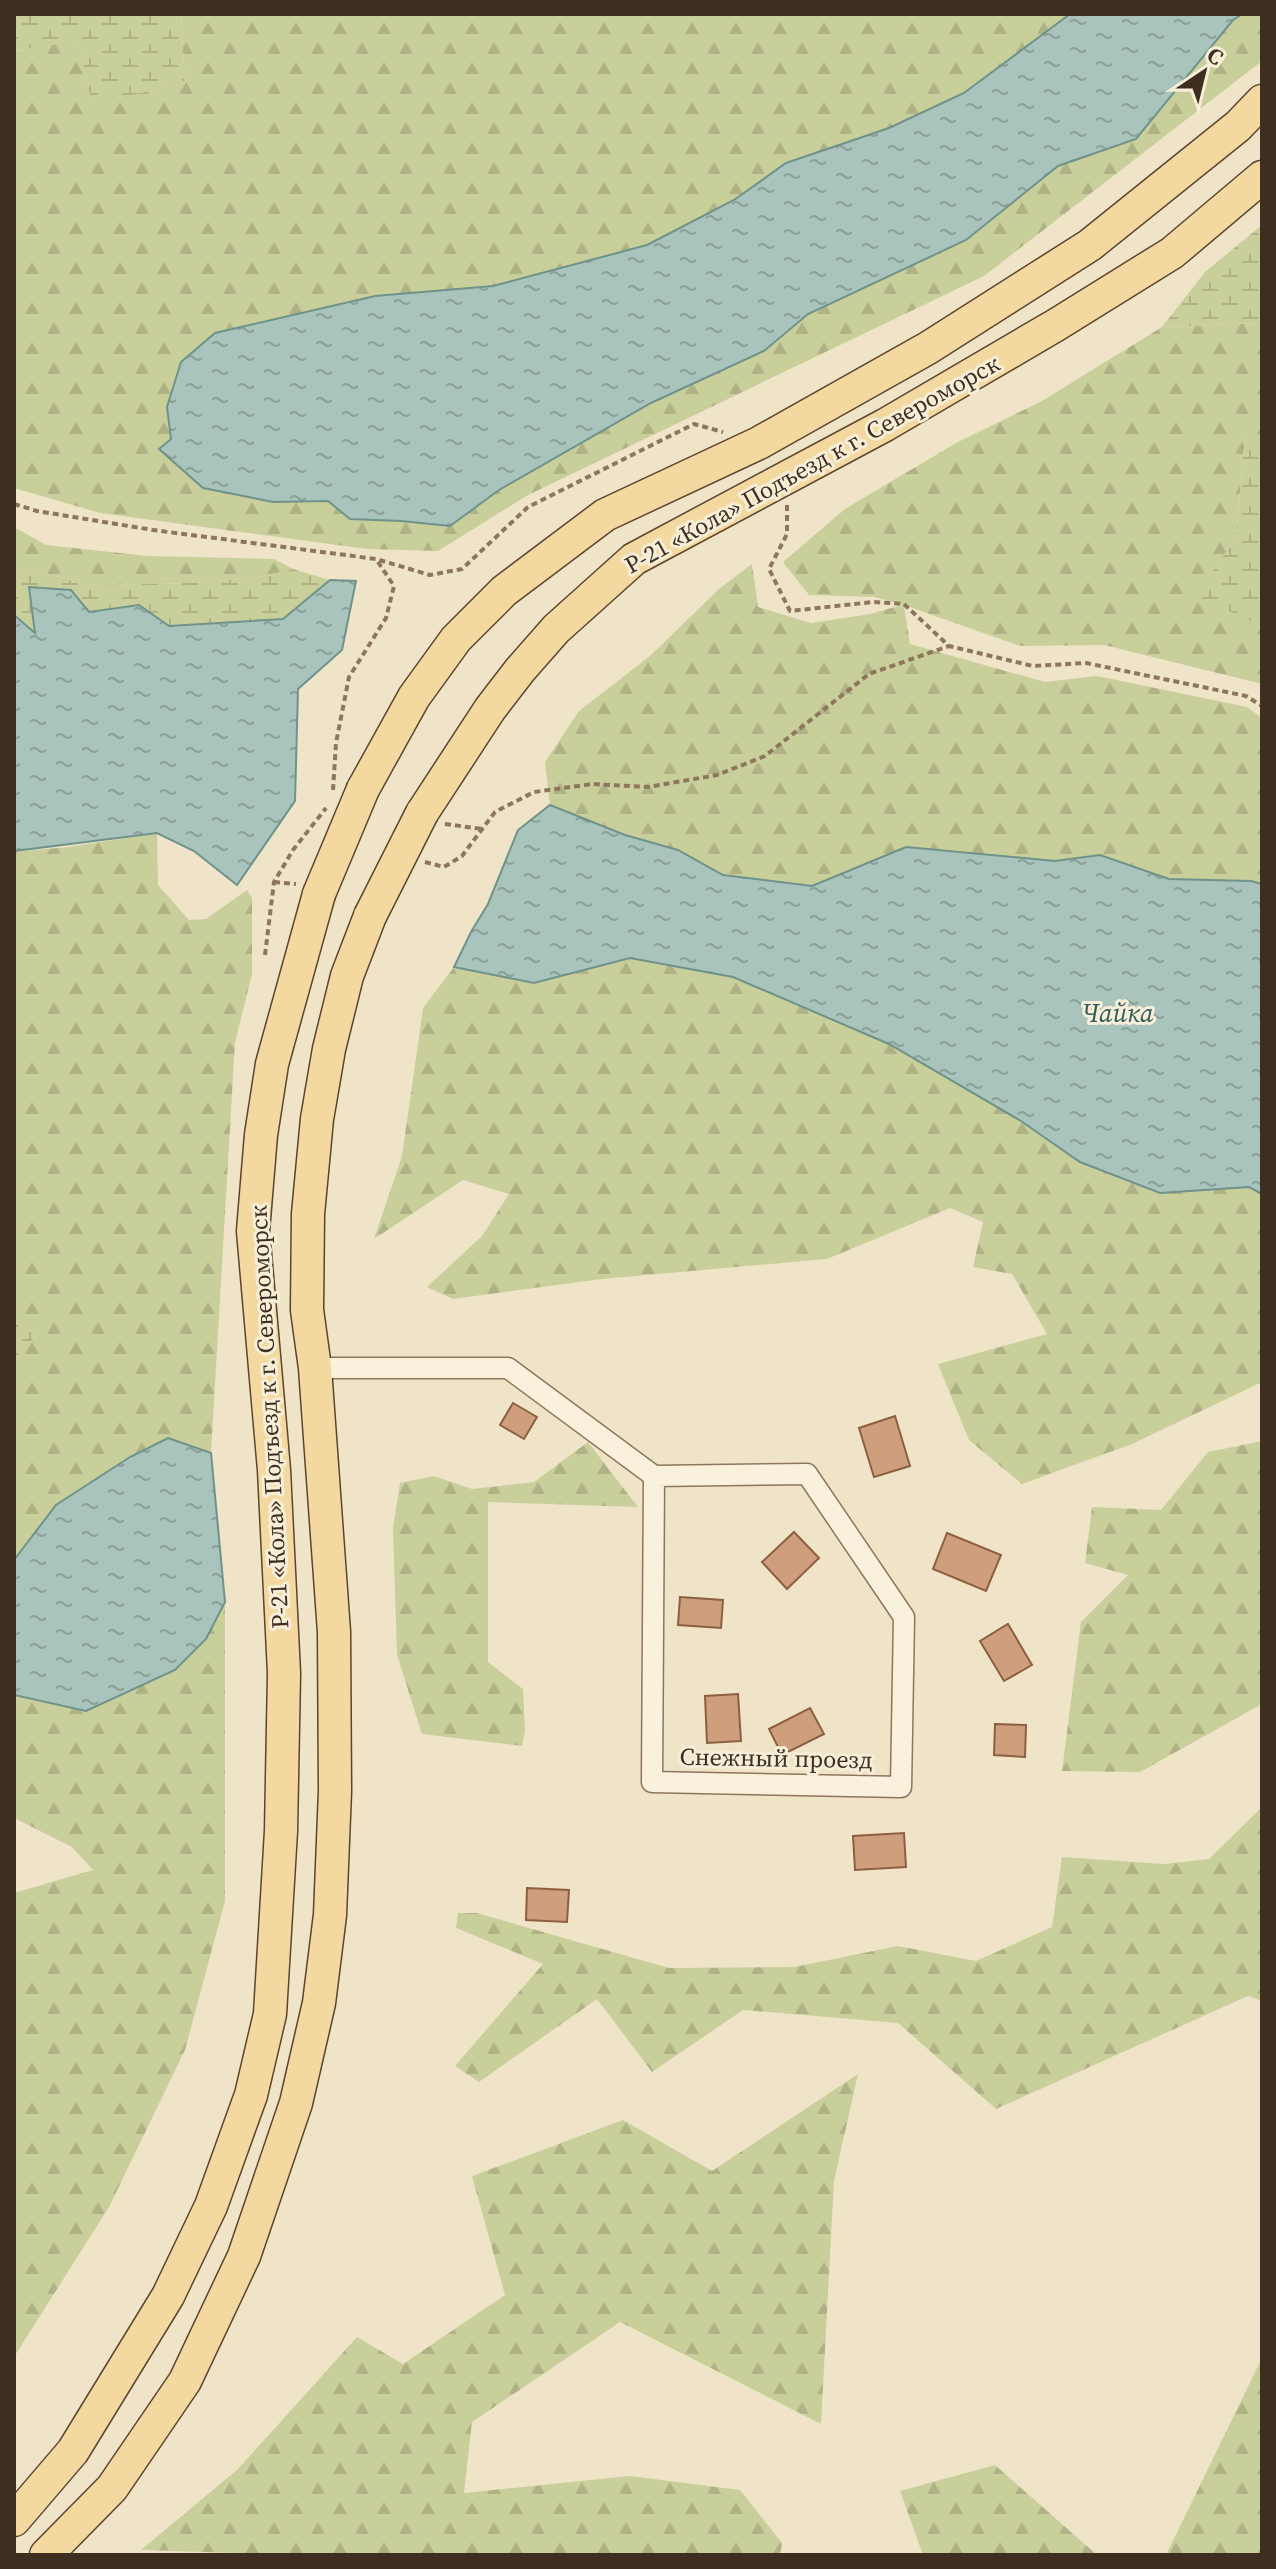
<svg xmlns="http://www.w3.org/2000/svg" width="1276" height="2569" font-family="'Source Serif 4',serif">
	<style>
		.forest { fill: url(#forest-firs) }
		.wetland { fill: url(#wetland-marsh) }
		.water { fill: url(#water-ripples); stroke: #6f938a; stroke-width: 2 }
		.building { fill: #cf9f7d; stroke: #8d5f41; stroke-width: 2 }
		.lines { fill: none; stroke-linecap: round; stroke-linejoin: round }
		.minor-casing { stroke: #8d765c; stroke-width: 23 }
		.primary-casing { stroke: #5b4430; stroke-width: 35 }
		.path { stroke: #8d765c; stroke-width: 4; stroke-dasharray: 6 4; stroke-linecap: butt }
		.minor { stroke: #faf1dc; stroke-width: 20 }
		.primary { stroke: #f3d9a0; stroke-width: 32 }
		.primary-bridge-casing { stroke: #5b4430; stroke-width: 35; stroke-linecap: butt }
		.primary-bridge { stroke: #f3d9a0; stroke-width: 32 }
		.labels { text-anchor: middle; dominant-baseline: central; stroke-width: 6; stroke-linejoin: round; paint-order: stroke }
		.street-label { font-size: 24px; fill: #3d2e20; stroke: #f7eed8 }
		.water-label { font-size: 26px; font-style: italic; fill: #2f5d5a; stroke: #f7eed8 }
	</style>
	<defs>
		<pattern id="forest-firs" width="22" height="20" patternUnits="userSpaceOnUse" patternTransform="scale(2)"><rect width="22" height="20" fill="#c9cf9b"/><path d="M5 1l3.5 6h-7zM16 11l3.5 6h-7z" fill="#aeb285"/></pattern>
		<pattern id="wetland-marsh" width="20" height="14" patternUnits="userSpaceOnUse" patternTransform="scale(2)"><rect width="20" height="14" fill="#c9cf9b"/><path d="M1 5h8M5 5V1M11 12h8M15 12V8" fill="none" stroke="#aeb285"/></pattern>
		<pattern id="water-ripples" width="26" height="14" patternUnits="userSpaceOnUse" patternTransform="scale(2)"><rect width="26" height="14" fill="#a9c4bc"/><path d="M2 4q2-2 4 0t4 0M15 11q2-2 4 0t4 0" fill="none" stroke="#8ba098"/></pattern>
	</defs>
	<rect width="100%" height="100%" fill="#f0e4c8"/>
	<g class="forest">
		<path d="M 181,14 L 1070,14 L 964,93 L 889,128 L 786,163 L 734,200 L 647,245 L 493,286 L 375,296 L 215,333 L 181,362 L 167,407 L 171,439 L 273,502 L 328,501 L 350,519 L 401,521 L 449,526 L 499,490 L 651,403 L 764,351 L 807,314 L 966,240 L 1058,166 L 1136,139 L 1233,20 L 1242,14 L 1262,14 L 1262,61 L 984,276 L 528,495 L 438,551 L 367,549 L 100,513 L 14,488 L 14,51 L 78,40 L 92,103 L 185,83 Z"/>
		<path d="M 1262,323 L 1262,450 L 1245,436 L 1236,537 L 1197,596 L 1262,624 L 1262,684 L 1104,645 L 1020,646 L 904,605 L 910,644 L 1045,682 L 1097,676 L 1247,707 L 1262,718 L 1262,884 L 1251,881 L 1169,879 L 1100,855 L 1055,861 L 906,847 L 812,886 L 723,875 L 678,850 L 632,837 L 550,805 L 545,762 L 579,711 L 650,656 L 719,589 L 749,566 L 752,564 L 758,607 L 811,623 L 870,614 L 902,605 L 875,597 L 809,595 L 783,562 L 845,509 L 956,443 L 1042,401 L 1162,327 Z"/>
		<path d="M 14,527 L 46,545 L 148,556 L 274,559 L 293,569 L 255,578 L 188,583 L 85,585 L 52,575 L 14,571 Z"/>
		<path d="M 157,833 L 158,885 L 189,920 L 206,919 L 247,890 L 252,898 L 252,974 L 235,1042 L 211,1453 L 168,1438 L 14,1560 L 14,1363 L 36,1335 L 14,1321 L 14,852 L 68,847 Z"/>
		<path d="M 630,958 L 733,977 L 889,1044 L 1021,1121 L 1079,1162 L 1160,1193 L 1249,1187 L 1262,1194 L 1262,1382 L 1132,1444 L 1022,1484 L 969,1440 L 938,1364 L 1047,1334 L 1012,1274 L 973,1267 L 983,1222 L 950,1208 L 827,1259 L 602,1279 L 453,1299 L 427,1287 L 482,1236 L 509,1194 L 463,1180 L 374,1239 L 402,1156 L 423,1008 L 454,967 L 534,983 Z"/>
		<path d="M 1262,1441 L 1262,1704 L 1140,1772 L 1062,1771 L 1081,1622 L 1128,1575 L 1085,1563 L 1092,1507 L 1161,1510 L 1208,1452 Z"/>
		<path d="M 588,1442 L 638,1507 L 488,1502 L 488,1662 L 523,1689 L 525,1730 L 522,1746 L 422,1734 L 397,1655 L 393,1528 L 400,1483 L 434,1476 L 472,1489 L 534,1482 Z"/>
		<path d="M 225,1602 L 225,1901 L 185,2050 L 109,2207 L 14,2357 L 14,1893 L 93,1870 L 72,1847 L 14,1818 L 14,1695 L 86,1710 L 206,1639 Z"/>
		<path d="M 1262,1807 L 1262,2001 L 1248,1996 L 996,2109 L 898,2023 L 743,2010 L 652,2072 L 597,1999 L 479,2082 L 455,2066 L 543,1964 L 456,1928 L 458,1913 L 477,1913 L 669,1968 L 794,1967 L 898,1946 L 976,1961 L 1052,1927 L 1062,1857 L 1164,1864 L 1209,1859 Z"/>
		<path d="M 858,2074 L 834,2181 L 821,2424 L 620,2322 L 472,2422 L 464,2493 L 630,2476 L 740,2490 L 782,2543 L 780,2555 L 299,2555 L 141,2550 L 238,2469 L 357,2337 L 403,2364 L 505,2295 L 472,2176 L 623,2120 L 712,2171 Z"/>
		<path d="M 1262,2358 L 1262,2555 L 1166,2555 Z"/>
		<path d="M 995,2465 L 1097,2555 L 923,2555 L 900,2491 Z"/>
	</g>
	<g class="wetland">
		<path d="M 14,14 L 181,14 L 185,83 L 92,104 L 78,41 L 14,51 Z"/>
		<path d="M 1262,225 L 1262,323 L 1162,327 L 1205,272 Z"/>
		<path d="M 1245,435 L 1262,450 L 1262,624 L 1259,625 L 1196,596 L 1236,537 Z"/>
		<path d="M 293,569 L 330,580 L 283,619 L 169,626 L 139,605 L 88,612 L 29,588 L 35,635 L 14,615 L 14,571 L 52,575 L 85,585 L 188,583 L 255,578 Z"/>
		<path d="M 14,1321 L 36,1335 L 14,1363 Z"/>
	</g>
	<g class="water">
		<path d="M 1070,14 L 1242,14 L 1233,20 L 1136,139 L 1058,166 L 966,240 L 808,314 L 764,351 L 651,403 L 499,490 L 450,526 L 401,521 L 350,519 L 328,501 L 273,502 L 203,488 L 159,449 L 171,439 L 167,407 L 181,362 L 215,333 L 375,296 L 493,286 L 647,245 L 734,200 L 786,163 L 889,128 L 964,93 Z"/>
		<path d="M 330,580 L 356,581 L 342,650 L 298,689 L 295,801 L 237,885 L 194,851 L 157,833 L 14,851 L 14,615 L 35,633 L 29,587 L 71,590 L 89,612 L 139,605 L 169,626 L 283,619 Z"/>
		<path d="M 550,805 L 625,835 L 678,850 L 723,875 L 812,886 L 906,847 L 1055,861 L 1100,855 L 1169,879 L 1251,881 L 1262,884 L 1262,1194 L 1249,1187 L 1160,1193 L 1080,1162 L 1021,1121 L 889,1044 L 733,977 L 630,958 L 534,983 L 454,967 L 471,932 L 488,904 L 518,830 Z"/>
		<path d="M 168,1438 L 211,1453 L 225,1602 L 206,1639 L 175,1670 L 86,1711 L 14,1695 L 14,1560 L 56,1505 L 130,1457 Z"/>
	</g>
	<g class="building">
		<path d="M 513,1403 L 537,1417 L 524,1439 L 500,1425 Z"/>
		<path d="M 895,1416 L 910,1466 L 874,1477 L 859,1428 Z"/>
		<path d="M 794,1532 L 819,1558 L 787,1589 L 762,1562 Z"/>
		<path d="M 947,1533 L 1001,1555 L 986,1591 L 933,1569 Z"/>
		<path d="M 680,1597 L 723,1600 L 721,1628 L 678,1625 Z"/>
		<path d="M 1008,1624 L 1032,1665 L 1004,1681 L 980,1641 Z"/>
		<path d="M 738,1694 L 741,1741 L 707,1743 L 705,1696 Z"/>
		<path d="M 810,1708 L 824,1734 L 782,1755 L 769,1729 Z"/>
		<path d="M 995,1724 L 1026,1725 L 1025,1757 L 994,1755 Z"/>
		<path d="M 904,1833 L 906,1867 L 855,1870 L 853,1836 Z"/>
		<path d="M 527,1888 L 569,1890 L 567,1922 L 526,1920 Z"/>
	</g>
	<g class="lines">
		<defs>
			<g id="minor">
				<path d="M 315,1368 L 508,1368 L 654,1476"/>
				<path d="M 807,1474 L 904,1617 L 901,1787 L 652,1782 L 654,1476 Z"/>
			</g>
			<g id="primary">
				<path d="M 363,789 L 414,697 L 456,639 L 504,591 L 605,515 L 759,443 L 928,348 L 1090,245 L 1238,126 L 1262,101"/>
				<path d="M 422,813 L 490,709 L 520,670 L 556,629 L 634,559 L 885,425 L 1056,325 L 1172,253 L 1262,177"/>
				<path d="M 14,2520 L 73,2451 L 168,2296 L 211,2206 L 251,2095 L 270,2014 L 281,1831 L 284,1673 L 274,1470 L 253,1231 L 261,1135 L 272,1064 L 319,894"/>
				<path d="M 46,2555 L 112,2488 L 185,2381 L 244,2256 L 296,2103 L 319,2003 L 330,1915 L 335,1791 L 334,1632 L 315,1368 L 307,1310 L 308,1214 L 317,1119 L 329,1049 L 347,976 L 370,916"/>
			</g>
		</defs>
		<use href="#minor" class="minor-casing"/>
		<use href="#primary" class="primary-casing"/>
		<g class="path">
			<path d="M 14,504 L 37,511 L 153,530 L 376,559 L 430,575 L 462,569 L 528,507 L 694,424 L 723,432"/>
			<path d="M 787,505 L 787,534 L 769,569 L 790,611 L 873,602 L 904,604 L 949,646 L 1033,666 L 1086,663 L 1246,696 L 1262,706"/>
			<path d="M 333,790 L 336,743 L 349,677 L 386,618 L 394,586 L 376,559"/>
			<path d="M 445,824 L 482,829"/>
			<path d="M 425,862 L 444,867 L 462,856 L 495,812 L 534,792 L 592,784 L 648,787 L 717,775 L 765,756 L 869,674 L 949,646"/>
			<path d="M 274,882 L 296,884"/>
			<path d="M 265,955 L 274,882 L 293,850 L 326,808"/>
		</g>
		<use href="#minor" class="minor"/>
		<use href="#primary" class="primary"/>
		<defs>
			<g id="primary-bridge">
				<path d="M 319,894 L 363,789"/>
				<path d="M 370,916 L 422,813"/>
			</g>
		</defs>
		<use href="#primary-bridge" class="primary-bridge-casing"/>
		<use href="#primary-bridge" class="primary-bridge"/>
	</g>
	<g class="labels">
		<g class="street-label">
			<text transform="translate(812 464) rotate(-29)">Р-21 «Кола» Подъезд к г. Североморск</text>
			<text transform="translate(269 1417) rotate(-93)">Р-21 «Кола» Подъезд к г. Североморск</text>
			<text transform="translate(776 1758) rotate(1)">Снежный проезд</text>
		</g>
		<g class="water-label">
			<text x="1118" y="1013">Чайка</text>
		</g>
	</g>
	<rect width="1276" height="2569" fill="none" stroke="#3d2e20" stroke-width="32"/>
	<g transform="translate(1204 72) rotate(35)" stroke="#f7eed8" stroke-width="6" paint-order="stroke">
	<path d="M0-6L14 30L0 20L-14 30Z" fill="#3d2e20"/>
	<text y="-12" font-size="22" font-weight="bold" text-anchor="middle" fill="#3d2e20">С</text>
	</g>
</svg>
